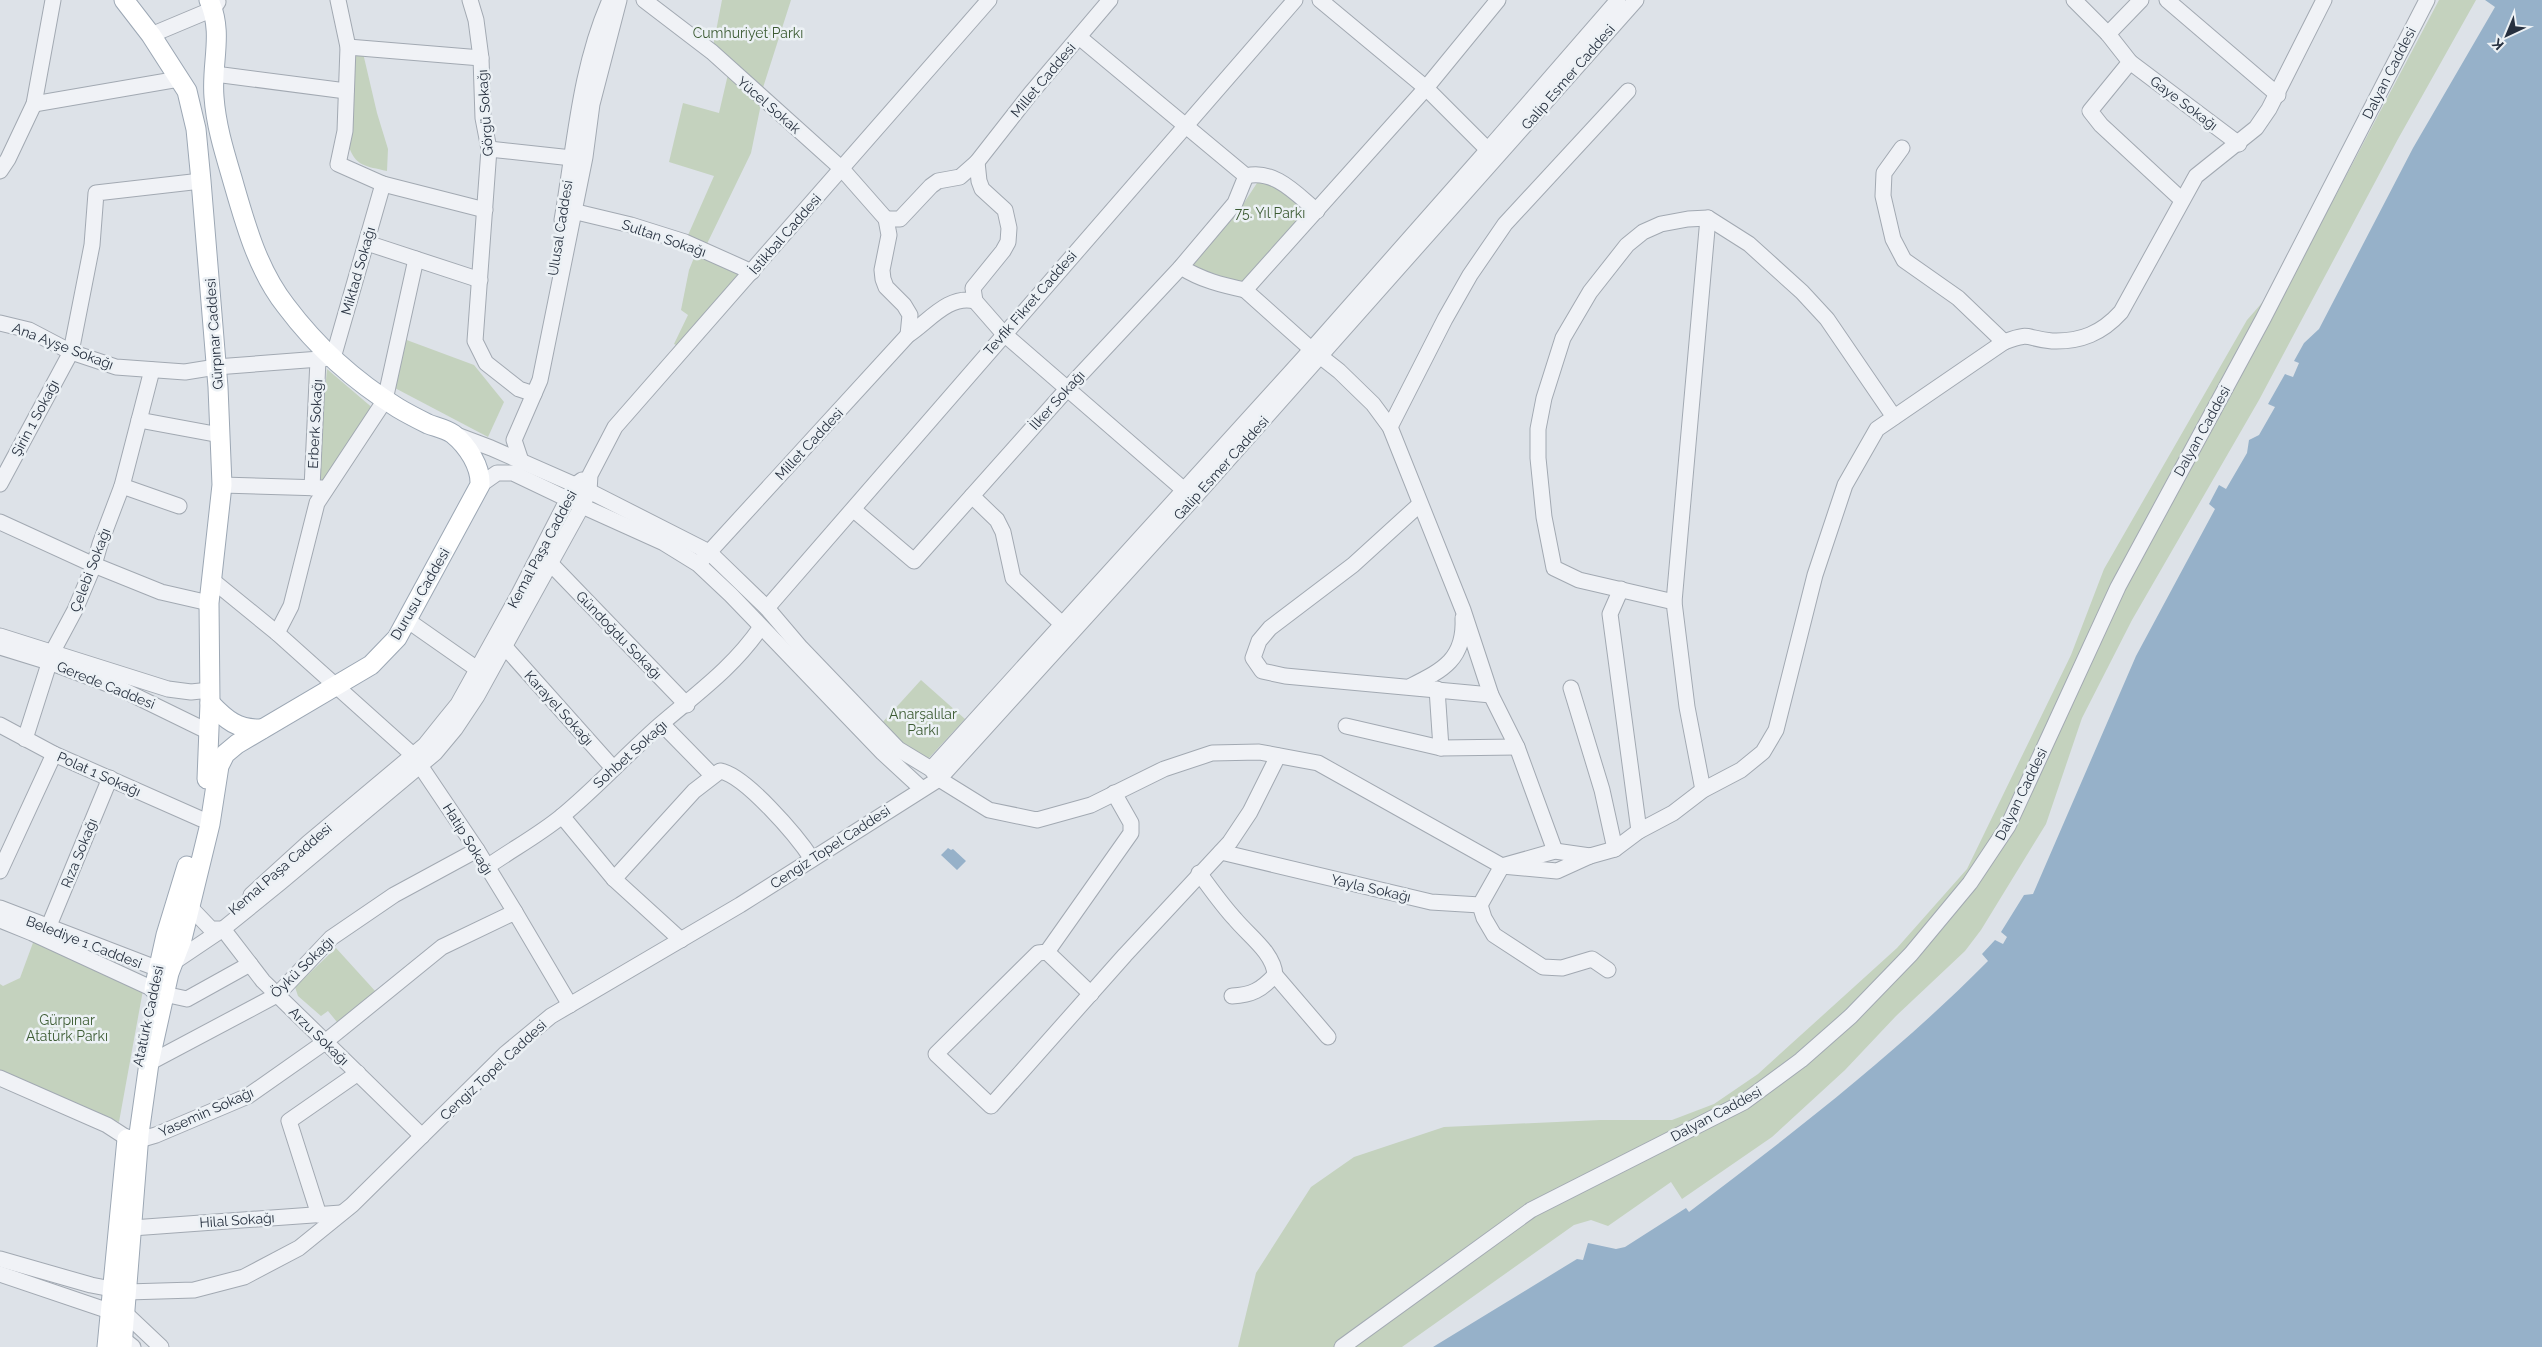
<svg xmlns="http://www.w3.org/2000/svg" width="2542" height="1347" font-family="Raleway,sans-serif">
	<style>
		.green { fill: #c4d2be }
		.water { fill: #96b1c9 }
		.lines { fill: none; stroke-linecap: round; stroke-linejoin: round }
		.minor-casing { stroke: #a2a9b2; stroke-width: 17 }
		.major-casing { stroke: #9ca7b4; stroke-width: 21 }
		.minor { stroke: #f0f2f6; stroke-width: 15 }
		.major { stroke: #fff; stroke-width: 19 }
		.labels { text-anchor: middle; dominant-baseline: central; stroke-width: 5; stroke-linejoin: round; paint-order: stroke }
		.park-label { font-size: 14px; fill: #3c5b33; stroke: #ecf1f5 }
		.street-label { font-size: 14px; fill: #26303f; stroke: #ecf1f5 }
	</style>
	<rect width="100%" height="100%" fill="#dde2e8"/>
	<g class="green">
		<path d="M 722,0 L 791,0 L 760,97 L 762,99 L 751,153 L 704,250 L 745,273 L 684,349 L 674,344 L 688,315 L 681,310 L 689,270 L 698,248 L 685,242 L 714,176 L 669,162 L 683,103 L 719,113 L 729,70 L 712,52 Z"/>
		<path d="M 2439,0 L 2476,0 L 2398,139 L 2259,400 L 2132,620 L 2082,718 L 2046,824 L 1981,930 L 1965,951 L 1896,1016 L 1845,1070 L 1772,1137 L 1682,1199 L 1671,1182 L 1608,1226 L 1591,1220 L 1574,1225 L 1402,1347 L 1238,1347 L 1256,1273 L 1311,1187 L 1354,1157 L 1444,1127 L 1600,1120 L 1672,1120 L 1714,1104 L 1758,1074 L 1897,948 L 1967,869 L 2071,655 L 2104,569 L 2247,320 L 2290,271 L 2336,195 Z"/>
		<path d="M 351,53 L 363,53 L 377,113 L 388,149 L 387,171 C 366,166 355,167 348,144 Z"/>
		<path d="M 1257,183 L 1271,183 L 1308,210 L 1244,285 L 1190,265 L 1240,209 Z"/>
		<path d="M 404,339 L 474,365 L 504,402 L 488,437 L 393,387 Z"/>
		<path d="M 327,369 L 375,410 L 329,482 L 317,479 Z"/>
		<path d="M 921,680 L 965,719 L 927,760 L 910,751 L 881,724 Z"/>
		<path d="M 34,940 L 143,990 L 119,1122 L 0,1071 L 0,984 L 3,986 L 20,978 Z"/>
		<path d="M 336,948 L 376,992 L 337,1022 L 328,1011 L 321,1016 L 298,996 L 295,987 Z"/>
	</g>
	<g class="water">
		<path d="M 2485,0 L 2542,0 L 2542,1347 L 1433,1347 L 1577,1259 L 1583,1260 L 1588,1243 L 1616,1249 L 1625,1247 L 1686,1208 L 1689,1212 C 1793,1133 1896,1054 1988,961 L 1982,954 L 1995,940 L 2003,944 L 2007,937 L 2001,932 L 2024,895 L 2033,894 L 2136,656 L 2215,509 L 2209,504 L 2219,485 L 2226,489 L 2247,453 L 2249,440 L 2259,435 L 2275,407 L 2268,404 L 2285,374 L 2293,377 L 2299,363 L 2294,361 L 2304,343 L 2319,329 L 2413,148 L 2495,7 Z"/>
		<path d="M 948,848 L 951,850 L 953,849 L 966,861 L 957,870 L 941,855 Z"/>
	</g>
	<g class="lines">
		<defs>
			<g id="minor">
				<path d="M 338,0 L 348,47 L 345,131 L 338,164 L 383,184 L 485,210"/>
				<path d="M 470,0 L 476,20 L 481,58 L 483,118 L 489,149 L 475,341 L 486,363 L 519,389 L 534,394"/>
				<path d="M 644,0 L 712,52 L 842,169 L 886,219 L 889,235 L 882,270 L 883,279 L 886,287 L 904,305 L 910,315 L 908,335"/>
				<path d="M 1320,0 L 1426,88 L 1488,150"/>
				<path d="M 1498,0 L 1426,88 L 1245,290 L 1311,349 L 1339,371 L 1373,404 L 1390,427 L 1463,610 L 1491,695 L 1517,747 L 1555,851"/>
				<path d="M 2074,0 L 2108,34 L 2130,62 L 2090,111 L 2101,125 L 2182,200"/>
				<path d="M 2167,0 L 2278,95"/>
				<path d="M 2108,34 L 2141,0"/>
				<path d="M 151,35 L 213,9 L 218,2"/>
				<path d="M 1079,37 L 1246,176 C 1275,169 1296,194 1317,211"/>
				<path d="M 348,47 L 481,58"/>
				<path d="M 2130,62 L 2239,144"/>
				<path d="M 215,74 L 346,91"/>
				<path d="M 34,104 L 179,79"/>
				<path d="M 1902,148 L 1884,173 L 1883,196 L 1893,239 L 1904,260 L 1958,298 L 2004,342"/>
				<path d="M 489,149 L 581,159"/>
				<path d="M 1485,158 L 1485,153 L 1618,0"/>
				<path d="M 0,171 L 8,159 L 34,104 L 53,0"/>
				<path d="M 564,209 L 631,225 L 685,242 L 752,272"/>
				<path d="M 886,219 L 900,219 L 931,186 L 938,181 L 960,177 L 977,162 L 1031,93 L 1110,0"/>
				<path d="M 562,220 C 575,146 579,70 610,0"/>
				<path d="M 367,243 L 480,280"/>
				<path d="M 1181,267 C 1201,280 1222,285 1245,290"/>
				<path d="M 975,301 L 1003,333 L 1191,496"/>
				<path d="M 0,323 L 29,330 L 71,352 L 116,367 L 185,372 L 216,367 L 333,358 L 383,184"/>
				<path d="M 139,420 L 220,435"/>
				<path d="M 1390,427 L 1445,319 L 1470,275 L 1505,224 L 1628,91"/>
				<path d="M 454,434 L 491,448 L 589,491 L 709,552 L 767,608 L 801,648 L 898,749 L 931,769 L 939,779 L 989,810 L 1037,820 L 1091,805 L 1164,769 L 1212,753 L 1259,752 L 1318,763 L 1502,866 L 1555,851 L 1590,856 L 1615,849 L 1639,831 L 1673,813 L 1703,790 L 1741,770 L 1763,752 L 1776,730 L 1815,575 L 1845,485 L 1877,429 L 2004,342 C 2032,331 2026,339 2052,341 C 2081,342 2102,333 2121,312 L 2196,176 L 2256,128 L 2269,109 L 2324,0"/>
				<path d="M 521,461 L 514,440 L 540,380 L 585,157 L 592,104 L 619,0"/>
				<path d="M 0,484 L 71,352 L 92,245 L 96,193 L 201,181"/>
				<path d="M 222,485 L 322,488"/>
				<path d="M 480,485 L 497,473 L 513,473 L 582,506 L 664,543 L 698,564 L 731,595 L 883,753 L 922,789"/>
				<path d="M 122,486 L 179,506"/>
				<path d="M 312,488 L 318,360"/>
				<path d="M 972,496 L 997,520 L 1003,532 L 1013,578 L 1062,624"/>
				<path d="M 1419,505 L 1353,565 L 1270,628 L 1259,641 L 1253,658 L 1262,671 L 1285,676 L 1491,695"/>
				<path d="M 854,510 L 914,561 L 1068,388 L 1181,267 L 1235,203 L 1246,176"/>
				<path d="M 0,522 L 94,565 L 161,592 L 209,603"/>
				<path d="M 702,560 L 908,335 C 928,322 949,294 975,301 L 973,288 L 1003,251 L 1008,242 L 1009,228 L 1005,210 L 982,189 L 979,181 L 977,162"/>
				<path d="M 551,564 L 687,705"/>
				<path d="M 212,580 L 277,633 L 413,755 L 477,850 L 515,912"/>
				<path d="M 1621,589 L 1610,614 L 1639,831"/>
				<path d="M 1674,602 L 1708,218"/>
				<path d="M 767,608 L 1295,0"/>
				<path d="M 407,620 L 477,669"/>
				<path d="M 277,633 L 291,606 L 317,503 L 385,400 L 416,259"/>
				<path d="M 0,636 L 168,689 L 191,692 L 210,690"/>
				<path d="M 0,647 L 49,662 L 121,689 L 209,732"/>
				<path d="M 505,647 L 613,768"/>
				<path d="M 1411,686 C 1443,670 1465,659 1463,618"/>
				<path d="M 1571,688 L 1602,790 L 1615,849"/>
				<path d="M 1437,689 L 1441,748"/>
				<path d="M 662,724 L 712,775"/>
				<path d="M 0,725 L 54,754 L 201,819"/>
				<path d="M 1346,726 L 1441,748 L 1517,747"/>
				<path d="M 25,739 L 53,651 L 75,610 L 94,565 L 100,544 L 122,486 L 152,370"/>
				<path d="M 931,769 L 1319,341 L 1485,153"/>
				<path d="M 1703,790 L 1687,707 L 1674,602 L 1579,580 L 1554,568 L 1544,517 L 1538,458 L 1538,429 L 1544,398 L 1563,338 L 1590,292 L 1627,245 L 1643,232 L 1661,224 L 1688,219 L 1708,218 L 1749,244 L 1802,292 L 1827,319 L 1894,417"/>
				<path d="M 1114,793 L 1131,823 L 1131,833 L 1047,952 L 1038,953 L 936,1054 L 991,1106 L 1125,955 L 1230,842 L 1250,812 L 1278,756"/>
				<path d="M 562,816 L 614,879 L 681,940"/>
				<path d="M 1221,852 L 1431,902 L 1480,905 L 1502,866 L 1557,871 L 1590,856"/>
				<path d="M 487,867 C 511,850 539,835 562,816 C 596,788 627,754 660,725 C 697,693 732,669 761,627"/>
				<path d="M 0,871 L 54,754"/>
				<path d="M 1199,873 C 1211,889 1222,905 1235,919 C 1248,935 1274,953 1275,975 C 1261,990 1252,995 1232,996"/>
				<path d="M 614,879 L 694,791 L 720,771 C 745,775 797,836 812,859"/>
				<path d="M 251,895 L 308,843 L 425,745 L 445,720 L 458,704 L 519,594 L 575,485 L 582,480"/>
				<path d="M 1480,905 L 1484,918 L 1494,935 L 1543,967 L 1562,968 L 1592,959 L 1608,970"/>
				<path d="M 190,907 L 211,929 L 223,929 L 263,981 L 422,1136"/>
				<path d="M 0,908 L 169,973"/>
				<path d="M 0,920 L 32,933 L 164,994 L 187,999 L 250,964"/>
				<path d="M 48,928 L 110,778"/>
				<path d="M 1047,952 L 1091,994"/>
				<path d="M 174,962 L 223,929 L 281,882 L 435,753 L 455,729 L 477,696 L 582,506 L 589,491 L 590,475 L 615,427 L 989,0"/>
				<path d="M 1275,975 L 1328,1037"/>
				<path d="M 149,1063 L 277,995 L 331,938 L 394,895 L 477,850"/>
				<path d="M 0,1078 L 107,1125 L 127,1138 L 139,1140 L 156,1135 L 248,1096 L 325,1042 L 442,947 L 515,912 L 570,1005"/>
				<path d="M 319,1215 L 289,1121 L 358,1073"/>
				<path d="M 132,1228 L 341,1213"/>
				<path d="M 0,1259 L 91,1285 L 127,1292 L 194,1290 L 244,1277 L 299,1248 L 352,1205 L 505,1054 L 551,1016 L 740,905 L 939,779 L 1194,498 L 1636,0"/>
				<path d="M 0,1274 L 109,1311 L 123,1339 L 133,1347"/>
				<path d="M 125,1313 L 161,1347"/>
				<path d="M 1342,1347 L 1531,1210 L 1744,1102 L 1801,1060 L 1851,1016 L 1911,954 L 1970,883 L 2008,826 L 2118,587 L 2263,319 L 2427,0"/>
			</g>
			<g id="major">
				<path d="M 124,0 L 151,35 L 187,91 L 196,129 L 201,181 L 218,387 L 222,485 L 209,603 L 210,703 L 207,779"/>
				<path d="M 210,703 C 226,720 238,730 262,729"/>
				<path d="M 154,989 L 166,935 L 187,866"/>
				<path d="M 107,1347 L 127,1139"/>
				<path d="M 122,1347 L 139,1134 L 149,1063 L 169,973 L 182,939 L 210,824 L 219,766 L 225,754 L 237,744 L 371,665 L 397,638 L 480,485 C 481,467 468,446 453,434 C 446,429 436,427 428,424 C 418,419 408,414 398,408 C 356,382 316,346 286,306 C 257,269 245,223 232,178 C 224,151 216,125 214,97 C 211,62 224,34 209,0"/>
			</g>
		</defs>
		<use href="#minor" class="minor-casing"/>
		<use href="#major" class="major-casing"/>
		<use href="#minor" class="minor"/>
		<use href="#major" class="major"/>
	</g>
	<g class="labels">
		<g class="park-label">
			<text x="748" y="33">Cumhuriyet Parkı</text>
			<text x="1270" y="213">75. Yıl Parkı</text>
			<text x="923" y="714">Anarşalılar<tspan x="923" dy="16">Parkı</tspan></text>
			<text x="67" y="1020">Gürpınar<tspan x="67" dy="16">Atatürk Parkı</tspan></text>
		</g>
		<g class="street-label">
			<text transform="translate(2389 73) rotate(-63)">Dalyan Caddesi</text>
			<text transform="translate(1568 77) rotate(-49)">Galip Esmer Caddesi</text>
			<text transform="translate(1043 80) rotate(-50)">Millet Caddesi</text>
			<text transform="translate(2184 103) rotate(37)">Gaye Sokağı</text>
			<text transform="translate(769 105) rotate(41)">Yücel Sokak</text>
			<text transform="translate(485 113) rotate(-94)">Görgü Sokağı</text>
			<text transform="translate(560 228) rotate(-81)">Ulusal Caddesi</text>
			<text transform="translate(785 234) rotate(-49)">İstikbal Caddesi</text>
			<text transform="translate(664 238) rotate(19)">Sultan Sokağı</text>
			<text transform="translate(358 271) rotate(-74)">Miktad Sokağı</text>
			<text transform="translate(1030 303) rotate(-49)">Tevfik Fikret Caddesi</text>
			<text transform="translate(214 334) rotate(-94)">Gürpınar Caddesi</text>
			<text transform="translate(63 346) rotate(21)">Ana Ayşe Sokağı</text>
			<text transform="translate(1057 400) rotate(-48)">İlker Sokağı</text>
			<text transform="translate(35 418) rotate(-62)">Şirin 1 Sokağı</text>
			<text transform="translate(315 424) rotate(-87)">Erberk Sokağı</text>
			<text transform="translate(2202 431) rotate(-61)">Dalyan Caddesi</text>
			<text transform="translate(809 444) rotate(-47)">Millet Caddesi</text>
			<text transform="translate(1221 468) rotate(-48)">Galip Esmer Caddesi</text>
			<text transform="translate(542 549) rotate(-62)">Kemal Paşa Caddesi</text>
			<text transform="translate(90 570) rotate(-69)">Çelebi Sokağı</text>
			<text transform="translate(420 594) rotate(-60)">Durusu Caddesi</text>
			<text transform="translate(619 635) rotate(46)">Gündoğdu Sokağı</text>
			<text transform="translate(106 685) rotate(22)">Gerede Caddesi</text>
			<text transform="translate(559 708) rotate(48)">Karayel Sokağı</text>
			<text transform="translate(630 754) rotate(-42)">Sohbet Sokağı</text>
			<text transform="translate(99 774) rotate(24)">Polat 1 Sokağı</text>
			<text transform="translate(2021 794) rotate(-64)">Dalyan Caddesi</text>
			<text transform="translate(468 839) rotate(58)">Hatip Sokağı</text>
			<text transform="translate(830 847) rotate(-33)">Cengiz Topel Caddesi</text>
			<text transform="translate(79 853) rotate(-68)">Rıza Sokağı</text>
			<text transform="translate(280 869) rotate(-41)">Kemal Paşa Caddesi</text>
			<text transform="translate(1371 888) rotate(13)">Yayla Sokağı</text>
			<text transform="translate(84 942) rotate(21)">Belediye 1 Caddesi</text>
			<text transform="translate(302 967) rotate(-44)">Öykü Sokağı</text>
			<text transform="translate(148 1016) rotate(-78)">Atatürk Caddesi</text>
			<text transform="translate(319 1036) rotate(44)">Arzu Sokağı</text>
			<text transform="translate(493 1070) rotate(-43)">Cengiz Topel Caddesi</text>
			<text transform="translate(206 1112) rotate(-24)">Yasemin Sokağı</text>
			<text transform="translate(1716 1114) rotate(-28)">Dalyan Caddesi</text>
			<text transform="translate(237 1220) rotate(-4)">Hilal Sokağı</text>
		</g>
	</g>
	<g transform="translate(2507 35) rotate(224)" stroke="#ecf1f5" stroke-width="4" paint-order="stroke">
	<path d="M0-4L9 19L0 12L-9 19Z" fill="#26303f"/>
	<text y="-8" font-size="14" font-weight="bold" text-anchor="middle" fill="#26303f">K</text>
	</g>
</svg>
